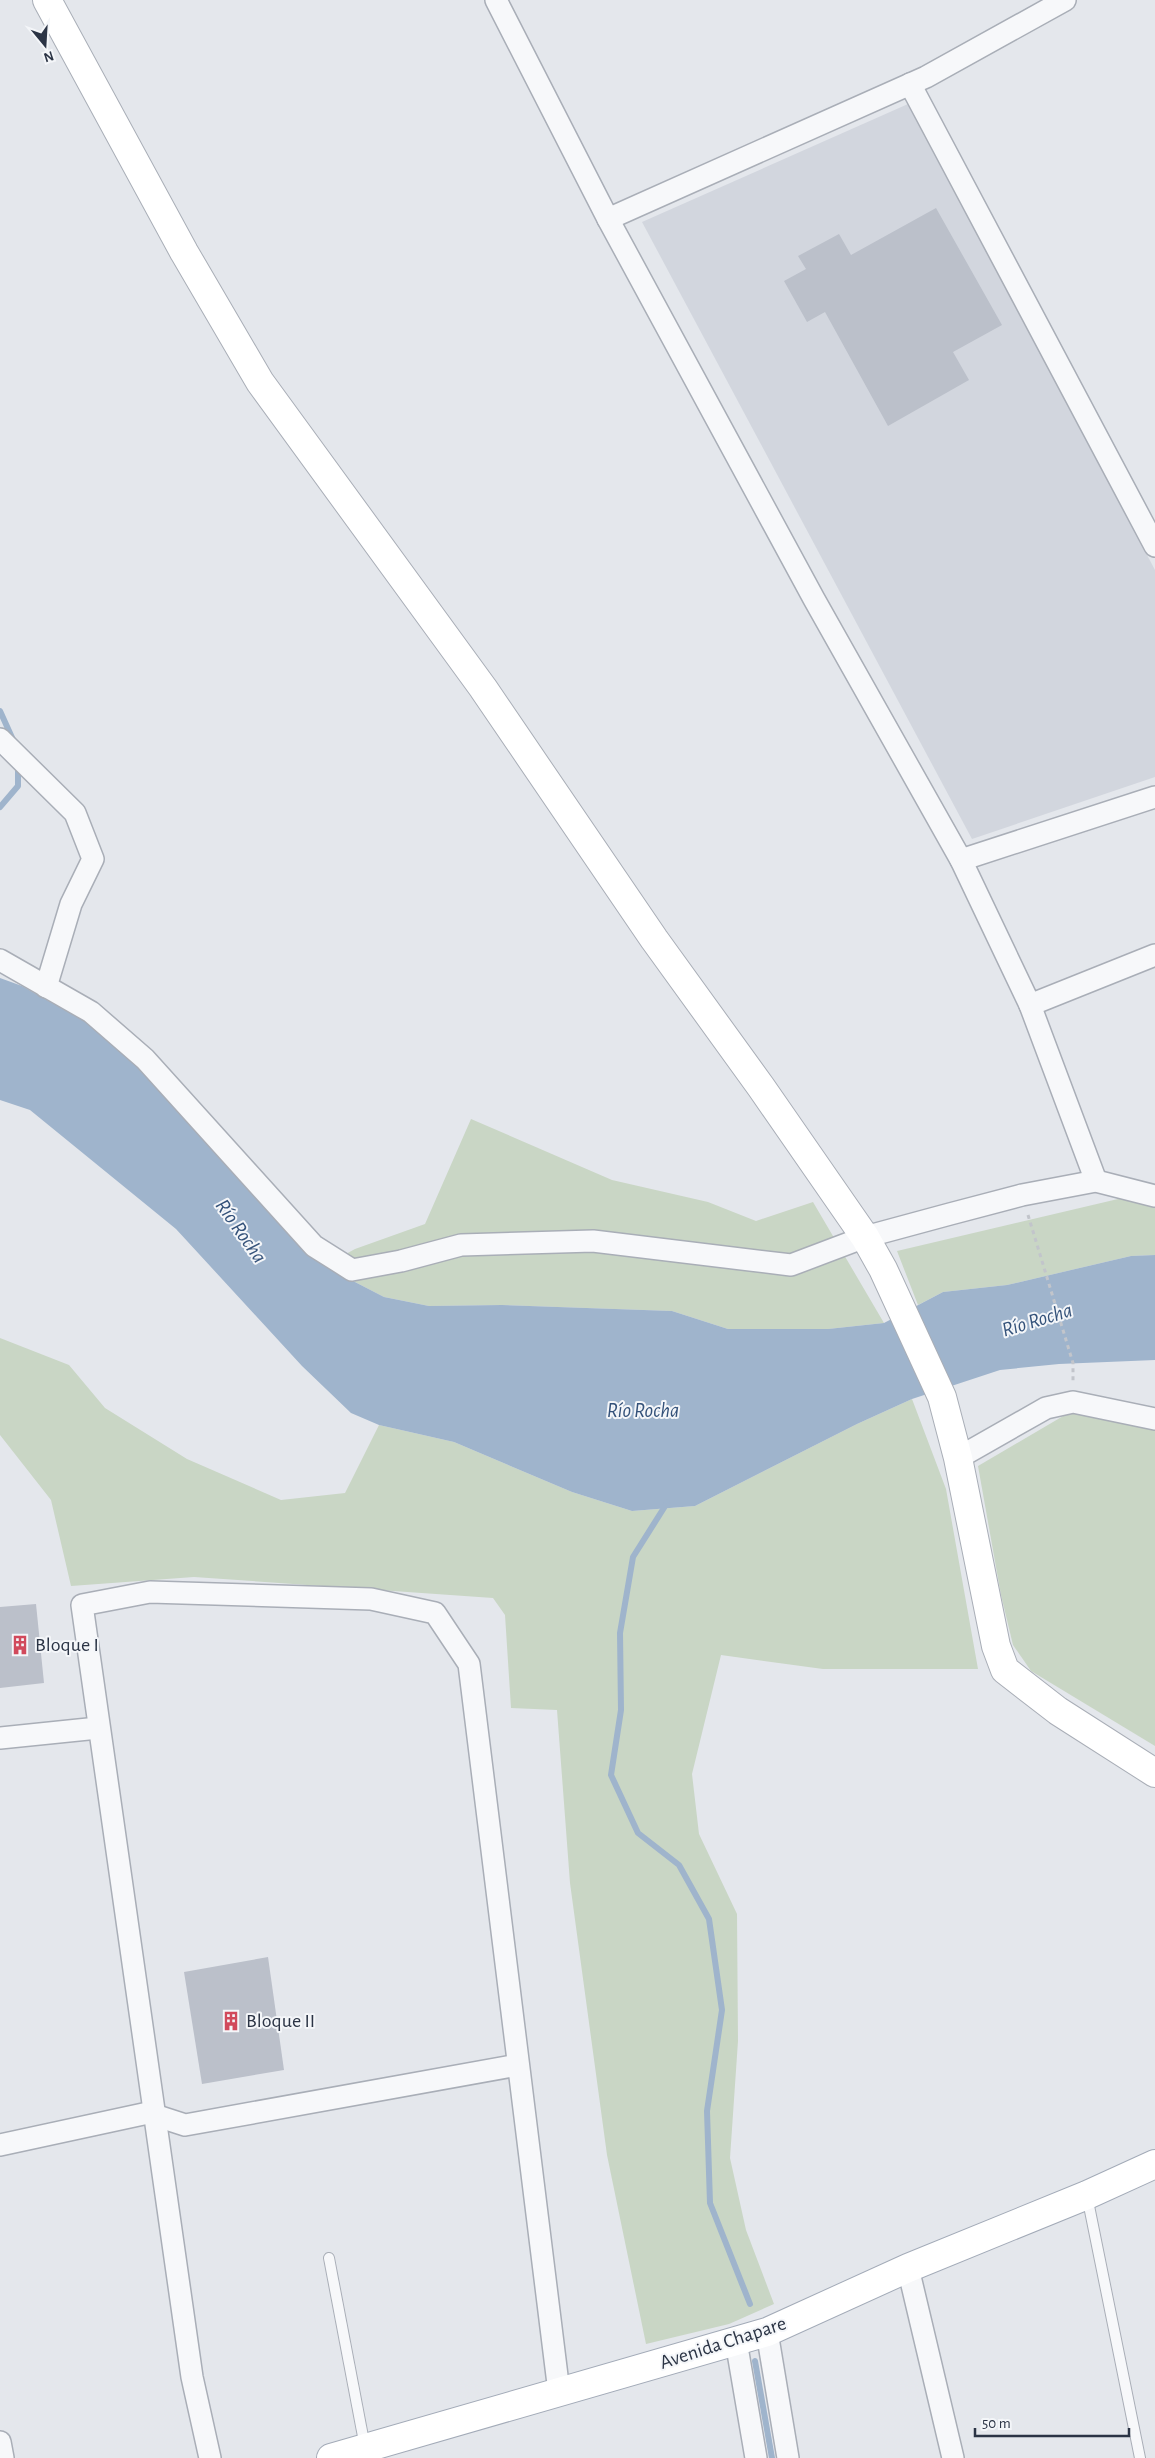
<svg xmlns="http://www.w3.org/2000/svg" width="1155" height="2458" font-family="'Alegreya Sans',sans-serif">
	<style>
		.built { fill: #d2d6de }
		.green { fill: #c9d6c5 }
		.water { fill: #9fb4cc }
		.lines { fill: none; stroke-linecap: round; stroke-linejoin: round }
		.stream { stroke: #9fb4cc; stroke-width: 6 }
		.building { fill: #bbc0ca }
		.lane-casing { stroke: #a9aeb7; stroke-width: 12 }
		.street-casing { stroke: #a9aeb7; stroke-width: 24 }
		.secondary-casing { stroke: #a9aeb7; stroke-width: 30 }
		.primary-casing { stroke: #a3abb8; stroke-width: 30 }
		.path { stroke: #c2c5cb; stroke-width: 3; stroke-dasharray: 4 4; stroke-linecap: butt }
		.lane { stroke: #f7f8fa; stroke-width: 10 }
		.street { stroke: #f7f8fa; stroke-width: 21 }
		.secondary { stroke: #fff; stroke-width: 28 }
		.primary { stroke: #fff; stroke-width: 28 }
		.labels { text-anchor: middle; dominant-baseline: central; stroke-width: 4; stroke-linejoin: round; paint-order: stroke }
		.poi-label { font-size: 20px; fill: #2b3445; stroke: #f4f6f9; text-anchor: start }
		.street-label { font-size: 20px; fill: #2b3445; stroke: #f4f6f9 }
		.water-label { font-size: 21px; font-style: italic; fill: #34527a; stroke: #f4f6f9 }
	</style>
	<rect width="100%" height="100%" fill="#e4e7ec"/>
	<path class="built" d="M 908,104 L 1155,570 L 1155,777 L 972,839 L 642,222 Z"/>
	<g class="green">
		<path d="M 471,1119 L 612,1180 L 708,1202 L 756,1221 L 813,1202 L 884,1323 L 828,1329 L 728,1329 L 672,1311 L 502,1305 L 429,1306 L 384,1297 L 324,1266 L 355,1249 L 425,1224 Z"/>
		<path d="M 1135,1195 L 1155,1195 L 1155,1255 L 1131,1256 L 1007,1285 L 943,1292 L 918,1305 L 897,1251 Z"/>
		<path d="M 0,1338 L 69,1365 L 105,1408 L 187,1459 L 281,1500 L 345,1493 L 379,1425 L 454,1442 L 572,1492 L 632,1511 L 695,1506 L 857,1424 L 912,1399 L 946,1489 L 978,1669 L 823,1669 L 721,1655 L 692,1774 L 699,1834 L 737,1914 L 738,2041 L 730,2158 L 746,2230 L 774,2304 L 729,2324 L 646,2344 L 607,2155 L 570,1883 L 557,1710 L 511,1708 L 505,1615 L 493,1598 L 194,1577 L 71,1586 L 51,1500 L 0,1435 Z"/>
		<path d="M 1070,1412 L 1155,1430 L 1155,1746 L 1031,1671 L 1013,1645 L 1001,1595 L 978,1466 Z"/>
	</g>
	<path class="water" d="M 0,978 L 22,986 L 102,1031 L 132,1059 L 324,1266 L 384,1297 L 429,1306 L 502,1305 L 672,1311 L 728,1329 L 828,1329 L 884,1323 L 943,1292 L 1007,1285 L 1131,1256 L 1155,1255 L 1155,1360 L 1059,1364 L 1000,1370 L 912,1399 L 857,1424 L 695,1506 L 632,1511 L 572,1492 L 454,1442 L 379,1425 L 351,1413 L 302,1366 L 176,1229 L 30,1110 L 0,1100 Z"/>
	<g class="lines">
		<g class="stream">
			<path d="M 0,711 L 14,742"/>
			<path d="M 0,807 L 18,786 L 18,771"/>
			<path d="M 667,1503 L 633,1557 L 620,1633 L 621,1710 L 611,1775 L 638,1833 L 679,1865 L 709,1919 L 722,2010 L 707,2111 L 710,2203 L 750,2304"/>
			<path d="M 755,2361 L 772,2458"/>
		</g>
	</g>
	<g class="building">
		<path d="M 936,208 L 1002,325 L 953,352 L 969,380 L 888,426 L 825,312 L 807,322 L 784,281 L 806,269 L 798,256 L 839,234 L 851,255 Z"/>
		<path d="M 36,1604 L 44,1683 L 0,1688 L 0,1607 Z"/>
		<path d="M 268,1957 L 284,2070 L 202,2084 L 184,1972 Z"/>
	</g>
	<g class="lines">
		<defs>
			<g id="lane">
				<path d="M 1087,2196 L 1140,2458"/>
				<path d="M 329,2258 L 365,2447"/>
			</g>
			<g id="street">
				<path d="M 496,0 L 608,219 L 814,599 L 961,860 L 1030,1005 L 1096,1181"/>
				<path d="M 910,84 L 1155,546"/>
				<path d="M 608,219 L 926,77 L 1065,0"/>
				<path d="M 0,739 L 75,813 L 93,859 L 71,904 L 46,987"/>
				<path d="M 961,860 L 1155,797"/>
				<path d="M 0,960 L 91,1012 L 145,1059 L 314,1246 L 352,1270 L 401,1261 L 461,1245 L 593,1241 L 791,1265 L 865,1237 L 950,1214 L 1022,1195 L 1096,1181 L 1155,1196"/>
				<path d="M 1030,1005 L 1155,955"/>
				<path d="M 958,1458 L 1046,1408 L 1073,1402 L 1155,1419"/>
				<path d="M 0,1738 L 98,1728"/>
				<path d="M 0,2145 L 148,2113 L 185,2125 L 518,2065"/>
				<path d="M 908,2268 L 953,2458"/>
				<path d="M 767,2332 L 788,2458"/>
				<path d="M 736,2341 L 756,2458"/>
				<path d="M 0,2442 L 3,2458"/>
				<path d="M 210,2458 L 192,2377 L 82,1605 L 150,1592 L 371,1599 L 435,1613 L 469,1664 L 559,2392"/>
			</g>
			<path id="secondary" d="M 47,0 L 184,252 L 260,382 L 483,688 L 654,939 L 761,1087 L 865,1237 L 883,1269 L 942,1397 L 958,1458 L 996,1646 L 1005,1670 L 1058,1711 L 1155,1773"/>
			<path id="primary" d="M 331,2458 L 767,2332 L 908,2268 L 1087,2195 L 1155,2164"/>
		</defs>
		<use href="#lane" class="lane-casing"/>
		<use href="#street" class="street-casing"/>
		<use href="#secondary" class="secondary-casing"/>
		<use href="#primary" class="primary-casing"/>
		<path class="path" d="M 1028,1215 L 1073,1363 L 1073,1382"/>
		<use href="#lane" class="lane"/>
		<use href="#street" class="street"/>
		<use href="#secondary" class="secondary"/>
		<use href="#primary" class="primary"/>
	</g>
	<defs>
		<symbol id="building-bare" viewBox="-9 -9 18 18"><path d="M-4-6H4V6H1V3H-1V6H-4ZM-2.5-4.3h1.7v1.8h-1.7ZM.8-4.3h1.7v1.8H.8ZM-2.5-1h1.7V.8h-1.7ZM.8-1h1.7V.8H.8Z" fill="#d1495b" stroke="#f4f6f9" stroke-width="2.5" paint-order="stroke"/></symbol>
	</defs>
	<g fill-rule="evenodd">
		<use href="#building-bare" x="6" y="1631" width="28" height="28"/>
		<use href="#building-bare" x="217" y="2007" width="28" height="28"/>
	</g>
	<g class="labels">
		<g class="poi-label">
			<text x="35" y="1645">Bloque I</text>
			<text x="246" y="2021">Bloque II</text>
		</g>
		<g class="street-label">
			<text transform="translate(723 2343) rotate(-18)">Avenida Chapare</text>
		</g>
		<g class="water-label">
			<text transform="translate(241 1231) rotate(55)">Río Rocha</text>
			<text transform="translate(1037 1320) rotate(-17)">Río Rocha</text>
			<text x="643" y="1410">Río Rocha</text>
		</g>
	</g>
	<g transform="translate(45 45) rotate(162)" stroke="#f4f6f9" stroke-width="4" paint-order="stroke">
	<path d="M0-4L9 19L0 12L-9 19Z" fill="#2b3445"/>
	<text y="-8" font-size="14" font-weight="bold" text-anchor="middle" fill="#2b3445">N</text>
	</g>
	<path d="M975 2428v8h154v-8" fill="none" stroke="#2b3445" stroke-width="2.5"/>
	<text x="982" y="2428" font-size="15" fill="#2b3445" stroke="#f4f6f9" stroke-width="4" paint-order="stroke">50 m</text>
</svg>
